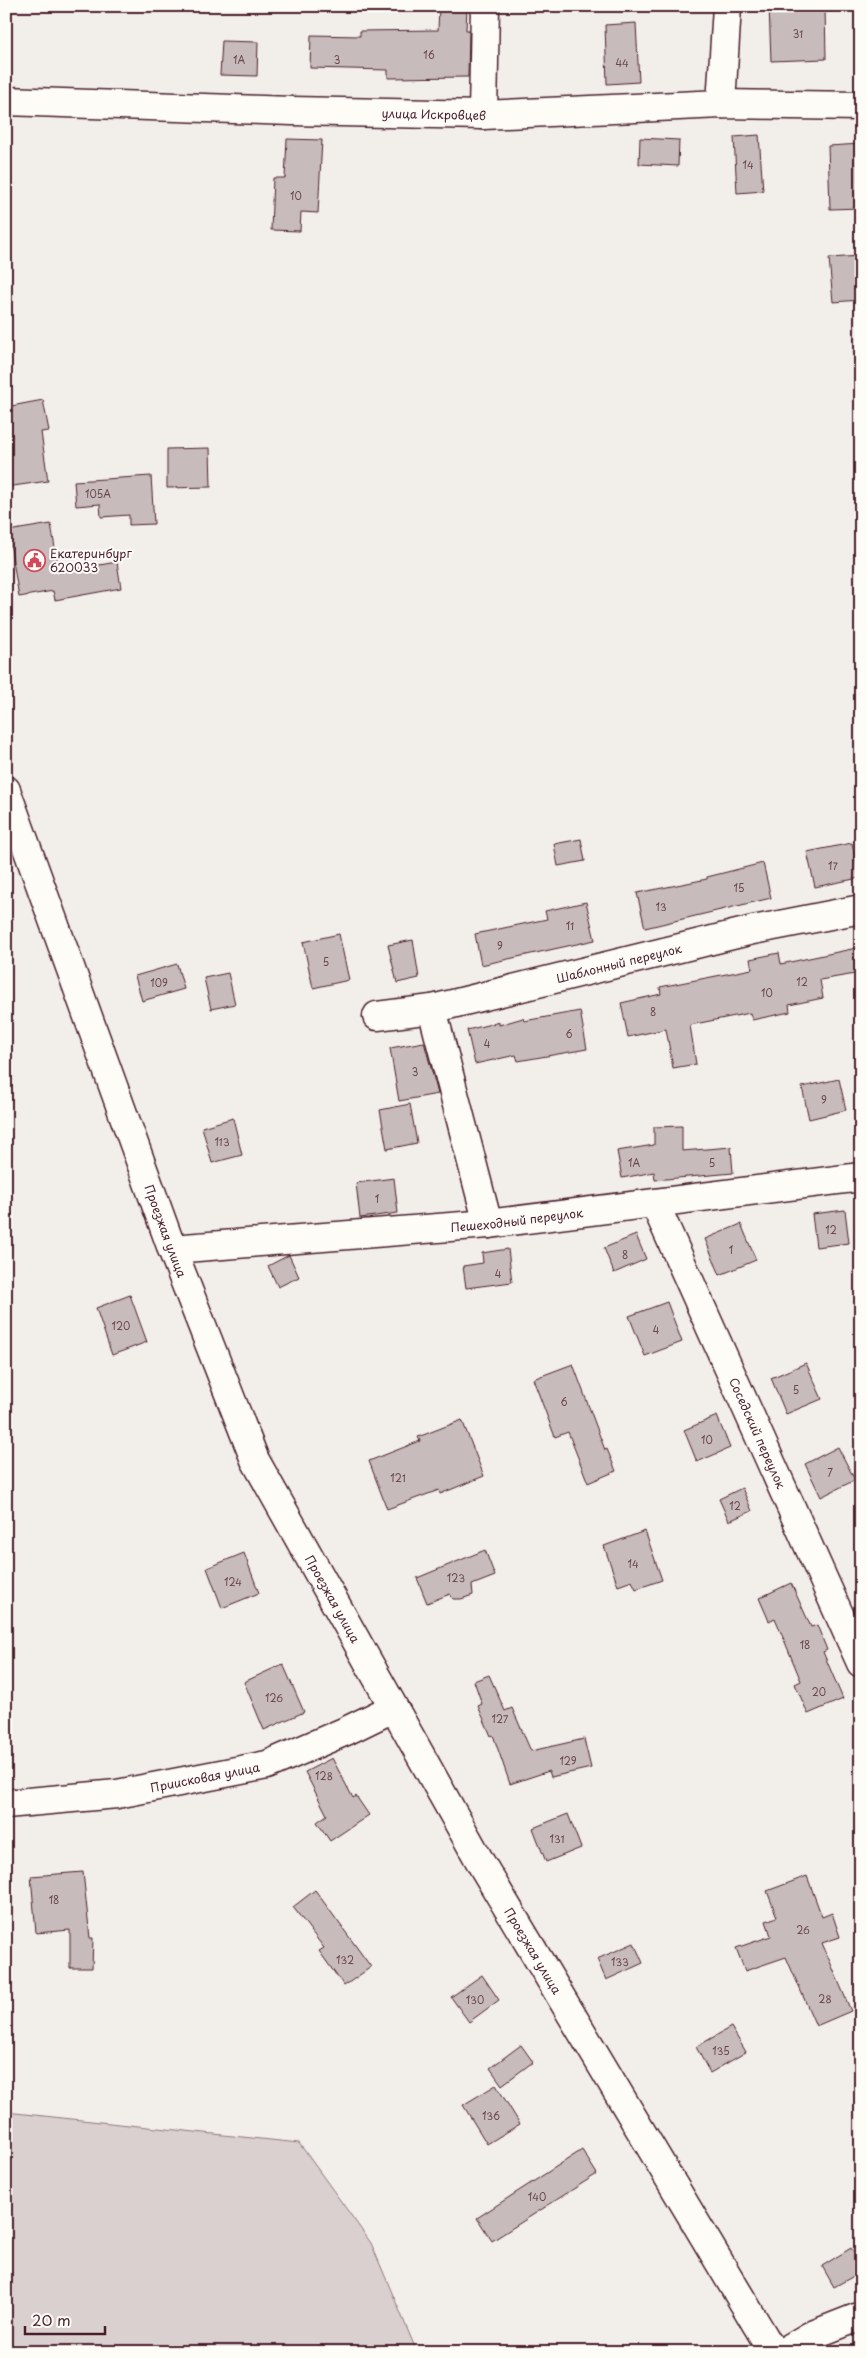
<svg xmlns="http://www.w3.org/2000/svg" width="867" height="2358" font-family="'Playpen Sans',sans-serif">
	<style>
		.green { fill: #d9d0cf; stroke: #92787d }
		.building { fill: #c8bbbb; stroke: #4a1f2b }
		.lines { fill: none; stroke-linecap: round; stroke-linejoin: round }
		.street-casing { stroke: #4a1f2b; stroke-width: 31 }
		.primary-casing { stroke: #4a1f2b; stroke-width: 31 }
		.street { stroke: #fdfcf7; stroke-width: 28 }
		.primary { stroke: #fdfcf7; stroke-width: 28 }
		.labels { text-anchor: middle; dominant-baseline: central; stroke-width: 4; stroke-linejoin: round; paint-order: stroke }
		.number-label { font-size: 10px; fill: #6a464f }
		.street-label { font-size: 12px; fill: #4a1f2b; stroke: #fdfcf7 }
		.poi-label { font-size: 12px; fill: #4a1f2b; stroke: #fdfcf7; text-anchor: start }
	</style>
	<rect width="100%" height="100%" fill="#f2efeb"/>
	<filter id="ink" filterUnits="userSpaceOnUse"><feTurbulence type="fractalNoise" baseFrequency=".02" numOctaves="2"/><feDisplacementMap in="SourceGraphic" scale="10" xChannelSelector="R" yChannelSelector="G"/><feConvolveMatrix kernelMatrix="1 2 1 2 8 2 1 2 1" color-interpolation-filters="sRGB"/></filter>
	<g filter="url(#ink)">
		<path class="green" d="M 6,2112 L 299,2143 L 371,2243 L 417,2352 L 6,2352 Z"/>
		<g class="building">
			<path d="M 439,6 L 467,6 L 466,30 L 469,30 L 468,77 L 388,78 L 388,70 L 310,68 L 311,35 L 360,36 L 360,31 L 438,30 Z"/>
			<path d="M 769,6 L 825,6 L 826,59 L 771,61 Z"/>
			<path d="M 636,23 L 639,82 L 607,84 L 605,25 Z"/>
			<path d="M 222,41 L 258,42 L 257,76 L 220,75 Z"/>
			<path d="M 759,135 L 763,191 L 737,193 L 734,137 Z"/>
			<path d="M 640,138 L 679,140 L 678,166 L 639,164 Z"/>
			<path d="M 287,139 L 322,140 L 318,213 L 301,212 L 300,231 L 271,230 L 273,178 L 285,178 Z"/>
			<path d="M 861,144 L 861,208 L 830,209 L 828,146 Z"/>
			<path d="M 861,256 L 861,300 L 833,302 L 829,258 Z"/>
			<path d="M 43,400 L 49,431 L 41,432 L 48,481 L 6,487 L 6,407 Z"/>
			<path d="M 210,448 L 211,487 L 167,488 L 167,449 Z"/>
			<path d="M 151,476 L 154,524 L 129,525 L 129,515 L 101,517 L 100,504 L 76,506 L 74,481 Z"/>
			<path d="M 51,524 L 59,572 L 117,562 L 121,588 L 55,600 L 53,591 L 19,597 L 8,531 Z"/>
			<path d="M 581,839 L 585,861 L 558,866 L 554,844 Z"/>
			<path d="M 852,843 L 859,878 L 815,887 L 807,852 Z"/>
			<path d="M 763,863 L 771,898 L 645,928 L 637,893 L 707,879 L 707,877 Z"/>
			<path d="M 586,902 L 595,940 L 481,965 L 475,934 L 547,919 L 545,911 Z"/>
			<path d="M 339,934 L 349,980 L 313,988 L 303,942 Z"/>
			<path d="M 413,940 L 419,978 L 397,983 L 388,945 Z"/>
			<path d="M 861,947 L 861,973 L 820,980 L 823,998 L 789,1005 L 790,1012 L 752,1020 L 750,1013 L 690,1025 L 696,1064 L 673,1068 L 666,1029 L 628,1037 L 621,1003 L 661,994 L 660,987 L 752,969 L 750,959 L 779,953 L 781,964 Z"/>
			<path d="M 177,964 L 184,989 L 142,1001 L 135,976 Z"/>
			<path d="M 228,973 L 235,1004 L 211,1009 L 204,978 Z"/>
			<path d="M 580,1011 L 587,1049 L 518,1061 L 516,1055 L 475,1064 L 467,1030 L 499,1022 L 499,1025 L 523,1018 L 524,1021 Z"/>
			<path d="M 424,1042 L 438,1094 L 399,1101 L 390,1048 Z"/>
			<path d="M 839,1079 L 846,1110 L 809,1119 L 802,1087 Z"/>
			<path d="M 410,1104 L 417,1143 L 387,1149 L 380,1110 Z"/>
			<path d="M 233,1118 L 242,1155 L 212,1163 L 202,1127 Z"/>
			<path d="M 682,1126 L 682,1151 L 731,1147 L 733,1173 L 655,1180 L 654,1172 L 622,1178 L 617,1151 L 654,1145 L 654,1127 Z"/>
			<path d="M 394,1178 L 398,1213 L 360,1218 L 356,1183 Z"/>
			<path d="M 845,1210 L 849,1243 L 816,1247 L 812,1214 Z"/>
			<path d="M 741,1224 L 756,1260 L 720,1275 L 705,1239 Z"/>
			<path d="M 636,1235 L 646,1259 L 614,1273 L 604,1248 Z"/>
			<path d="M 508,1249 L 512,1282 L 466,1288 L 463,1266 L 483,1263 L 482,1253 Z"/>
			<path d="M 289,1255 L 299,1277 L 278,1287 L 268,1266 Z"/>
			<path d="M 130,1295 L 147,1342 L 112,1355 L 96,1308 Z"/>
			<path d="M 667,1302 L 682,1342 L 645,1356 L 629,1316 Z"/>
			<path d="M 806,1363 L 822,1399 L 786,1414 L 771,1378 Z"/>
			<path d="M 573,1364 L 605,1450 L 607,1449 L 616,1471 L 588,1483 L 568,1432 L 555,1437 L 533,1379 Z"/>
			<path d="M 717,1416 L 730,1448 L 697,1462 L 684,1430 Z"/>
			<path d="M 462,1420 L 484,1476 L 440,1494 L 439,1490 L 387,1509 L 369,1461 L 420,1441 L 418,1437 Z"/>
			<path d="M 838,1447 L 855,1480 L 821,1497 L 805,1464 Z"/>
			<path d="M 742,1488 L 752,1511 L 729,1521 L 719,1499 Z"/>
			<path d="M 645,1531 L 662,1580 L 636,1589 L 632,1581 L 618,1586 L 604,1546 Z"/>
			<path d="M 485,1550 L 495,1576 L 472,1585 L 473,1595 L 461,1599 L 453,1599 L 450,1594 L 427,1603 L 417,1578 Z"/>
			<path d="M 244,1553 L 259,1593 L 222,1608 L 207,1568 Z"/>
			<path d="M 791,1583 L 811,1627 L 817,1625 L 827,1650 L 823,1652 L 843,1699 L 808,1714 L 795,1684 L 801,1681 L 775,1618 L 769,1621 L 759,1598 Z"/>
			<path d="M 283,1664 L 304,1712 L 264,1730 L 244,1682 Z"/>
			<path d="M 489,1675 L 505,1711 L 512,1708 L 531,1751 L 584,1739 L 591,1768 L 551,1777 L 549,1771 L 510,1784 L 493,1735 L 491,1736 L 478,1706 L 482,1704 L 474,1681 Z"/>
			<path d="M 332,1758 L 353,1798 L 356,1796 L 369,1815 L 330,1841 L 317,1822 L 327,1815 L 305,1772 Z"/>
			<path d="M 568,1814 L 581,1848 L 546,1862 L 533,1828 Z"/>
			<path d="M 83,1872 L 90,1938 L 93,1938 L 92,1968 L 70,1968 L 70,1930 L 36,1933 L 31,1876 Z"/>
			<path d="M 807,1876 L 822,1917 L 832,1913 L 840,1937 L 822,1943 L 851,2011 L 816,2026 L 786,1957 L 745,1971 L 736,1948 L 771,1936 L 766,1921 L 777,1917 L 767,1891 Z"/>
			<path d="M 315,1890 L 371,1967 L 344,1986 L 319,1951 L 324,1948 L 293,1907 Z"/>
			<path d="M 634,1943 L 643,1963 L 606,1980 L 597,1959 Z"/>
			<path d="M 482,1975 L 499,2000 L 469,2022 L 451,1997 Z"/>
			<path d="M 731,2027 L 746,2052 L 710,2073 L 696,2047 Z"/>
			<path d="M 521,2045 L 533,2062 L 502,2085 L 490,2068 Z"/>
			<path d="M 496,2085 L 520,2124 L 487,2144 L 463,2105 Z"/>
			<path d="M 582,2150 L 597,2174 L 492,2241 L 477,2218 Z"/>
			<path d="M 851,2248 L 861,2264 L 861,2272 L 834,2287 L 822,2266 Z"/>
		</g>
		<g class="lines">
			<defs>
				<g id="street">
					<path id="s1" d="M 6,101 L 292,111 L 483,115 L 721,104 L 861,106"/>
					<path d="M 721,104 L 727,6"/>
					<path d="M 483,115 L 485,6"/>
					<path d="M 432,1009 L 488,1224"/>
					<path id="s2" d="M 377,1016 L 432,1009 L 753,930 L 861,909"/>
					<path id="s3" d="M 655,1204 L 861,1663"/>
					<path id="s4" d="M 172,1249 L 488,1224 L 861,1177"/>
					<path id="s5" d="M 6,1804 L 117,1794 L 267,1765 L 346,1731 L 393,1708"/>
					<path d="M 783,2352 L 810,2336 L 861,2316"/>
				</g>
				<g id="primary">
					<path id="s6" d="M 6,790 L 172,1249 L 255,1460 L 482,1865 L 773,2352"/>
				</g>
			</defs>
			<use href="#street" class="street-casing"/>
			<use href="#primary" class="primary-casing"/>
			<use href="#street" class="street"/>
			<use href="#primary" class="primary"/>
		</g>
	</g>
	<defs>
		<symbol id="civic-ring" viewBox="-11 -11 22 22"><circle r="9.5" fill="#fdfcf7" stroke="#d1495b" stroke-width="1.5"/><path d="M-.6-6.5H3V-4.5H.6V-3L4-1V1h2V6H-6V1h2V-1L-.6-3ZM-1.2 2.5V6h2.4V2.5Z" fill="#d1495b"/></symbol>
	</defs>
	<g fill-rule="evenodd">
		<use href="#civic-ring" x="22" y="548" width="25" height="25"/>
	</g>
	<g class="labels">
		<g class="number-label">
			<text x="798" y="33">31</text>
			<text x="429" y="54">16</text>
			<text x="239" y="59">1А</text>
			<text x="337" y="59">3</text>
			<text x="622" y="62">44</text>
			<text x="748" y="164">14</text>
			<text x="296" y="195">10</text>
			<text x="98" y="493">105А</text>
			<text x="833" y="865">17</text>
			<text x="739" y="887">15</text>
			<text x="661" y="906">13</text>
			<text x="570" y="925">11</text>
			<text x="500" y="945">9</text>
			<text x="326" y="961">5</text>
			<text x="802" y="981">12</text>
			<text x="159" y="982">109</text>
			<text x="767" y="992">10</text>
			<text x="653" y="1011">8</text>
			<text x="569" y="1033">6</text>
			<text x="487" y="1043">4</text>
			<text x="415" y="1071">3</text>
			<text x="824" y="1099">9</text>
			<text x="222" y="1141">113</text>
			<text x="634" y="1162">1А</text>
			<text x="712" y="1162">5</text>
			<text x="377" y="1198">1</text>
			<text x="831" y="1229">12</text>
			<text x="731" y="1249">1</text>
			<text x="625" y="1254">8</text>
			<text x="498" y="1273">4</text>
			<text x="121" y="1325">120</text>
			<text x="656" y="1329">4</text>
			<text x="796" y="1389">5</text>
			<text x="564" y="1401">6</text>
			<text x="707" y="1439">10</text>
			<text x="830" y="1472">7</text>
			<text x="398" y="1477">121</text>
			<text x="735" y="1505">12</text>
			<text x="633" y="1563">14</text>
			<text x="456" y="1577">123</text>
			<text x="233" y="1581">124</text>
			<text x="805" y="1644">18</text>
			<text x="819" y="1691">20</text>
			<text x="274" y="1697">126</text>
			<text x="500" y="1718">127</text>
			<text x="568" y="1760">129</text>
			<text x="324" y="1775">128</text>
			<text x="557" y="1838">131</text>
			<text x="54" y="1899">18</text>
			<text x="803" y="1929">26</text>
			<text x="345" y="1959">132</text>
			<text x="620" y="1961">133</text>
			<text x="825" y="1998">28</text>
			<text x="475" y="1999">130</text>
			<text x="721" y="2050">135</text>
			<text x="491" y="2115">136</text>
			<text x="537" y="2196">140</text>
		</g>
		<g class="street-label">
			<text stroke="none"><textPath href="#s1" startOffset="428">улица Искровцев</textPath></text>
			<text stroke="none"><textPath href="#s2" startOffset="248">Шаблонный переулок</textPath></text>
			<text stroke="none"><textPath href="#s4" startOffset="346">Пешеходный переулок</textPath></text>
			<text stroke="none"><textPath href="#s6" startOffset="469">Проезжая улица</textPath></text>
			<text stroke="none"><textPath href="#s3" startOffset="251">Соседский переулок</textPath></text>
			<text stroke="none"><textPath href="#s6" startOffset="874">Проезжая улица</textPath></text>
			<text stroke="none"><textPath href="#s5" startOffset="201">Приисковая улица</textPath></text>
			<text stroke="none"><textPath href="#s6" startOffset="1279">Проезжая улица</textPath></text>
		</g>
		<g class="poi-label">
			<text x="50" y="553">Екатеринбург<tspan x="50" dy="14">620033</tspan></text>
		</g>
	</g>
	<rect width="867" height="2358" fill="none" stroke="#fdfcf7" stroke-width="25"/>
	<rect x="12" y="12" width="842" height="2333" fill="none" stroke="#4a1f2b" stroke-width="2" filter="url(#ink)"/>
	<path d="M25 2326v8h80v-8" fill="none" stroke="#4a1f2b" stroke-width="2.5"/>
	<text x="32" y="2326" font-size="15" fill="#4a1f2b" stroke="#fdfcf7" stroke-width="4" paint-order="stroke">20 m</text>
</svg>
